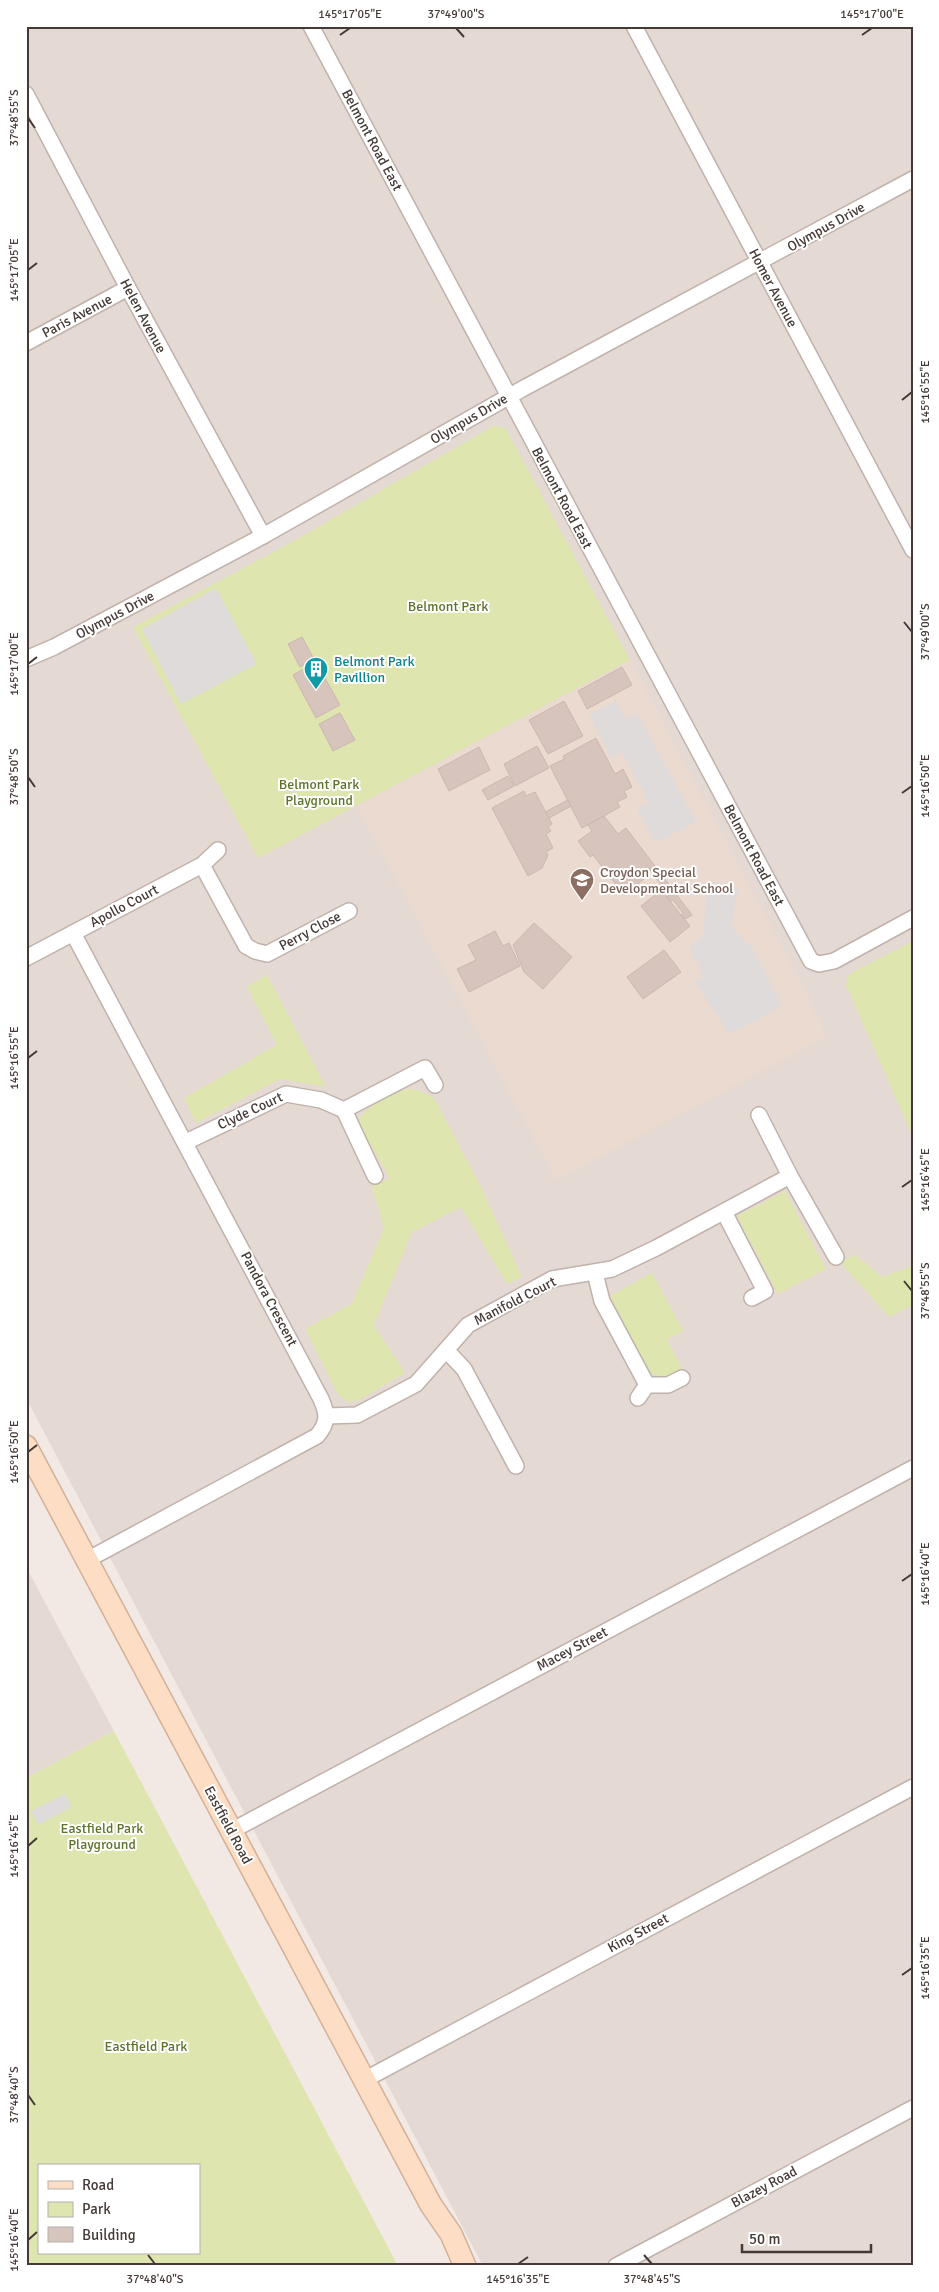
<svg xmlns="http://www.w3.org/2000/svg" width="939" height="2292" font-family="Signika,sans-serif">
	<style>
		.residential { fill: #e5dad3 }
		.education { fill: #eadacf }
		.green { fill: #dee5ae; fill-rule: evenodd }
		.parking { fill: #dfdbda }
		.building { fill: #d6c4bd; stroke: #cdb7ae }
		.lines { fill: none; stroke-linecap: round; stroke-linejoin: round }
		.street-casing { stroke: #c0b2ab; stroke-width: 18 }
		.secondary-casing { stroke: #d3b098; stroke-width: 24 }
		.street { stroke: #fff; stroke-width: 15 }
		.secondary { stroke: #fdddc4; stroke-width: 21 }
		.ticks { fill: none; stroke: #443935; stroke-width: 2 }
		.labels { text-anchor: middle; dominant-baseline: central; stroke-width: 4; stroke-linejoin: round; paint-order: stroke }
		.street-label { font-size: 14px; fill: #443935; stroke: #fff }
		.park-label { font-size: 14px; fill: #5d732a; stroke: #fff }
		.culture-label { font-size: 14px; fill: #0d838f; stroke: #fff; text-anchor: start }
		.education-label { font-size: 14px; fill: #785e54; stroke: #fff; text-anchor: start }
		.neatline { fill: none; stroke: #443935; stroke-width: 2 }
		.ticks-label { font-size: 12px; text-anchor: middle; fill: #443935 }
	</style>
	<rect width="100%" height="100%" fill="#f2e9e5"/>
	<g class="residential">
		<path d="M 26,26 L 913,26 L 913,2266 L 483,2266 L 26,1398 Z"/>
		<path d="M 26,1567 L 114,1731 L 26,1778 Z"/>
	</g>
	<path class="education" d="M 630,660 L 808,996 L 826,1037 L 556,1180 L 357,806 Z"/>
	<g class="green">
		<path d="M 495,425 L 506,429 L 630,660 L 258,858 L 133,627 L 292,542 Z"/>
		<path d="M 913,941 L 913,1137 L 846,985 L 849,974 Z"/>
		<path d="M 267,975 L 326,1087 L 280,1079 L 196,1123 L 184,1098 L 277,1045 L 247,987 Z"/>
		<path d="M 406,1089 L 418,1090 L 434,1098 L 483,1191 L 522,1277 L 507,1284 L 461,1207 L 412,1232 L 374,1325 L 405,1373 L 359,1400 L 348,1402 L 338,1394 L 305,1329 L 352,1304 L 384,1228 L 372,1187 L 390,1178 L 359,1125 L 360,1116 L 379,1100 Z"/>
		<path d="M 785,1191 L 826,1269 L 778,1294 L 737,1216 Z"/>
		<path d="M 855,1255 L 882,1277 L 913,1266 L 913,1305 L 889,1317 L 840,1262 Z"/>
		<path d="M 652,1273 L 683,1331 L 667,1340 L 682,1368 L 664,1378 L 650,1373 L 610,1296 Z"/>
		<path d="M 114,1731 L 398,2266 L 26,2266 L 26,1778 ZM 39,2166 L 199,2166 L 199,2253 L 39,2253 Z"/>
	</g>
	<g class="parking">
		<path d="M 216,588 L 257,664 L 181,704 L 142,629 Z"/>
		<path d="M 616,701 L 626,719 L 637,713 L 696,822 L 655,843 L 637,809 L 649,802 L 622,752 L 611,757 L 589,714 Z"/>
		<path d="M 708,881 L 738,888 L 731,927 L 753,949 L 782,1006 L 730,1034 L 695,982 L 704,977 L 689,946 L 703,936 Z"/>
		<path d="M 65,1794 L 72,1807 L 38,1825 L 31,1811 Z"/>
	</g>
	<g class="building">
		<path d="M 302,637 L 314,659 L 300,667 L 288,644 Z"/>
		<path d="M 316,662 L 340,705 L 316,718 L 293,675 Z"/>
		<path d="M 622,667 L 632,685 L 587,709 L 578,691 Z"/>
		<path d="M 564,701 L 583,736 L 548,754 L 529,720 Z"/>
		<path d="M 340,713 L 355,740 L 333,751 L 319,724 Z"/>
		<path d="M 596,738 L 615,774 L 623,769 L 632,787 L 624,791 L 627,797 L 617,802 L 620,807 L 582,828 L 550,766 L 564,759 L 563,756 Z"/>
		<path d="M 537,746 L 549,768 L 515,786 L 504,764 Z"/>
		<path d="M 479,747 L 490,770 L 449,791 L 438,769 Z"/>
		<path d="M 508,776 L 514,786 L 488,800 L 482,790 Z"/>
		<path d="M 524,791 L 526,796 L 535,792 L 552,824 L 548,827 L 551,831 L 546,834 L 553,848 L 546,852 L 548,855 L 542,868 L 528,876 L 492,808 Z"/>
		<path d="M 568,800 L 571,806 L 549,818 L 545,812 Z"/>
		<path d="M 604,816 L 618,834 L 626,828 L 655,866 L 647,872 L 649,875 L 624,895 L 593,855 L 590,857 L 578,841 L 592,831 L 588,825 Z"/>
		<path d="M 655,866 L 692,915 L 687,918 L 684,919 L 681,915 L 683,913 L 673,900 L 670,902 L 667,897 L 669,895 L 650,870 Z"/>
		<path d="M 661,890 L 690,926 L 670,942 L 641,906 Z"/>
		<path d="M 534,923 L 572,957 L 543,989 L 524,972 L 513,945 Z"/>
		<path d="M 495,931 L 503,946 L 509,943 L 520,966 L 469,992 L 457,969 L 476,960 L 468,945 Z"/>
		<path d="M 664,950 L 681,972 L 643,999 L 627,977 Z"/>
	</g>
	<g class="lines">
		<defs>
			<g id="street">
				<path d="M 311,26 L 811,961 L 819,964 L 834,961 L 913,918"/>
				<path d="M 634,26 L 913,550"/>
				<path d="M 26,94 L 128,288 L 263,536"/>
				<path d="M 26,343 L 128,288"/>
				<path d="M 26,659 L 54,647 L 263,536 L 524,388 L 913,179"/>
				<path d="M 202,865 L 246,946 L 255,951 L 267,954 L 349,911"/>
				<path d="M 73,933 L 321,1399 C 328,1415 328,1423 317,1436 L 87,1560"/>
				<path d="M 26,958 L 202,865 L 218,850"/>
				<path d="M 344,1110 L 375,1176"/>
				<path d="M 759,1115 L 790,1176 L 836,1257"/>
				<path d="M 186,1142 L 286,1094 L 321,1100 L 344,1110 L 425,1068 L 435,1085"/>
				<path d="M 724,1212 L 765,1291 L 752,1298"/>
				<path d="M 595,1273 L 602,1301 L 647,1385"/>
				<path d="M 446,1350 L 464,1369 L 516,1466"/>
				<path d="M 638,1398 L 647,1385 L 668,1385 L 682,1378"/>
				<path d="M 327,1416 L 357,1415 L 416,1384 L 468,1325 L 552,1279 L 612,1269 L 656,1248 L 790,1176"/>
				<path d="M 231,1831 L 913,1468"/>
				<path d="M 364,2080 L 913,1787"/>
				<path d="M 616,2266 L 913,2108"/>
			</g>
			<path id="secondary" d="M 26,1446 L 431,2205 L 451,2234 L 465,2266"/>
		</defs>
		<use href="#street" class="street-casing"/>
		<use href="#secondary" class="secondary-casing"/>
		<use href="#street" class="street"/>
		<use href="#secondary" class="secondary"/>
	</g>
	<path class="ticks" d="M 456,28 L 464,37M 340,35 L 350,28M 862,35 L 872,28M 28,118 L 35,128M 28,270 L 37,263M 902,400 L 912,392M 904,622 L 912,632M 28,664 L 37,657M 28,777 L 35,787M 902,793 L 912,786M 28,1058 L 37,1051M 902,1187 L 912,1180M 904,1281 L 912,1291M 28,1452 L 37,1445M 902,1581 L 912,1574M 28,1846 L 37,1838M 902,1975 L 912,1968M 28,2095 L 35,2105M 28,2240 L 37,2232M 148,2255 L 155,2264M 644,2255 L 652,2264M 518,2264 L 528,2257"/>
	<defs>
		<symbol id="building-pin" viewBox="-11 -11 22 30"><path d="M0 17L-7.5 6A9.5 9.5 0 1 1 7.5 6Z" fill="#0f9aa8" stroke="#fff"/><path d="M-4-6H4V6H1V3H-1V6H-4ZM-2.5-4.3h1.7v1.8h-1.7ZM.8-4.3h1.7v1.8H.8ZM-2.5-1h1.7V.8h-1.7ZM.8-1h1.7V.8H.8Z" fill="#fff"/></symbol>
		<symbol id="school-pin" viewBox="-11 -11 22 30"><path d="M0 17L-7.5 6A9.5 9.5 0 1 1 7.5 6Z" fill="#8d6e63" stroke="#fff"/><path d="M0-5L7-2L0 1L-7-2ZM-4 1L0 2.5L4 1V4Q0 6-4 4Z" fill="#fff"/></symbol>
	</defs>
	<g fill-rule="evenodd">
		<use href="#building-pin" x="302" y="655" width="28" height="38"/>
		<use href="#school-pin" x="568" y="866" width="28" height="38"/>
	</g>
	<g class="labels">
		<g class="street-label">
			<text transform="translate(372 140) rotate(62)">Belmont Road East</text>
			<text transform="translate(826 227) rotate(-29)">Olympus Drive</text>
			<text transform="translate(773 288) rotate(62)">Homer Avenue</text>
			<text transform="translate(77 316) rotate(-28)">Paris Avenue</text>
			<text transform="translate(143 316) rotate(62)">Helen Avenue</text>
			<text transform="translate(469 419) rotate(-30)">Olympus Drive</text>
			<text transform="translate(562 498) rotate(62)">Belmont Road East</text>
			<text transform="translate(115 615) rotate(-28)">Olympus Drive</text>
			<text transform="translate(754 855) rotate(62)">Belmont Road East</text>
			<text transform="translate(124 906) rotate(-28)">Apollo Court</text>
			<text transform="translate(310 931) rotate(-28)">Perry Close</text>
			<text transform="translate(250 1111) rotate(-25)">Clyde Court</text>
			<text transform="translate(269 1299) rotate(62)">Pandora Crescent</text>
			<text transform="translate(515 1301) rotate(-27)">Manifold Court</text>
			<text transform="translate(572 1649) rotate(-28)">Macey Street</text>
			<text transform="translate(228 1825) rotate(62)">Eastfield Road</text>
			<text transform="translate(638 1933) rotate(-28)">King Street</text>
			<text transform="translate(764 2187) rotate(-28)">Blazey Road</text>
		</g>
		<g class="park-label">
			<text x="448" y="606">Belmont Park</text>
			<text x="319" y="784">Belmont Park<tspan x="319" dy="16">Playground</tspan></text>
			<text x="102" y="1828">Eastfield Park<tspan x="102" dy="16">Playground</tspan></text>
			<text x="146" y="2046">Eastfield Park</text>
		</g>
		<g class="culture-label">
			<text x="334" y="661">Belmont Park<tspan x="334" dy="16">Pavillion</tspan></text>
		</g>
		<g class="education-label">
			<text x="600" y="872">Croydon Special<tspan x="600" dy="16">Developmental School</tspan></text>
		</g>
	</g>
	<rect width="939" height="2292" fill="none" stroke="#ffffff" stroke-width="55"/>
	<rect x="38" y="2164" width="162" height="90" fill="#ffffff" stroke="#b4b0ae"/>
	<rect x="48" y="2181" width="25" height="8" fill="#fdddc4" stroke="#b4b0ae"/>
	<text x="82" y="2190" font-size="15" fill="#443935">Road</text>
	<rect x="48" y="2202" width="25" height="15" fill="#dee5ae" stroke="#b4b0ae"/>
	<text x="82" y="2214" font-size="15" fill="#443935">Park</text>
	<rect x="48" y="2227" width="25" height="15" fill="#d6c4bd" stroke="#b4b0ae"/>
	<text x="82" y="2240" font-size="15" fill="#443935">Building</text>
	<path d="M742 2244v8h129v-8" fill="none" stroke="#443935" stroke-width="2.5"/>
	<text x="749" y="2244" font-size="15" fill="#443935" stroke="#ffffff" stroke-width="4" paint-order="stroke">50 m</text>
	<rect x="28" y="28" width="884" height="2236" class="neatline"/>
	<g class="ticks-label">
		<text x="350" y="18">145°17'05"E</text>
		<text x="456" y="18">37°49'00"S</text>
		<text x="872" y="18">145°17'00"E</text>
		<text transform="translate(14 118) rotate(-90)" y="4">37°48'55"S</text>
		<text transform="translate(14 270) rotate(-90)" y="4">145°17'05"E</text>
		<text transform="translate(925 392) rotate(-90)" y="4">145°16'55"E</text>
		<text transform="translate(925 632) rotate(-90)" y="4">37°49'00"S</text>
		<text transform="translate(14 664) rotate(-90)" y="4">145°17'00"E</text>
		<text transform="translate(14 777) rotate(-90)" y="4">37°48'50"S</text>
		<text transform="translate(925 786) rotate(-90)" y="4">145°16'50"E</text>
		<text transform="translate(14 1058) rotate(-90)" y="4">145°16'55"E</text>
		<text transform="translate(925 1180) rotate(-90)" y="4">145°16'45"E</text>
		<text transform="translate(925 1291) rotate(-90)" y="4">37°48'55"S</text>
		<text transform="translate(14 1452) rotate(-90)" y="4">145°16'50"E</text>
		<text transform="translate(925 1574) rotate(-90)" y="4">145°16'40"E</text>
		<text transform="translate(14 1846) rotate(-90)" y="4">145°16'45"E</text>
		<text transform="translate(925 1968) rotate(-90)" y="4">145°16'35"E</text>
		<text transform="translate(14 2095) rotate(-90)" y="4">37°48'40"S</text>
		<text transform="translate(14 2240) rotate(-90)" y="4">145°16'40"E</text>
		<text x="155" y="2283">37°48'40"S</text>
		<text x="518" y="2283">145°16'35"E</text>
		<text x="652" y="2283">37°48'45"S</text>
	</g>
</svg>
